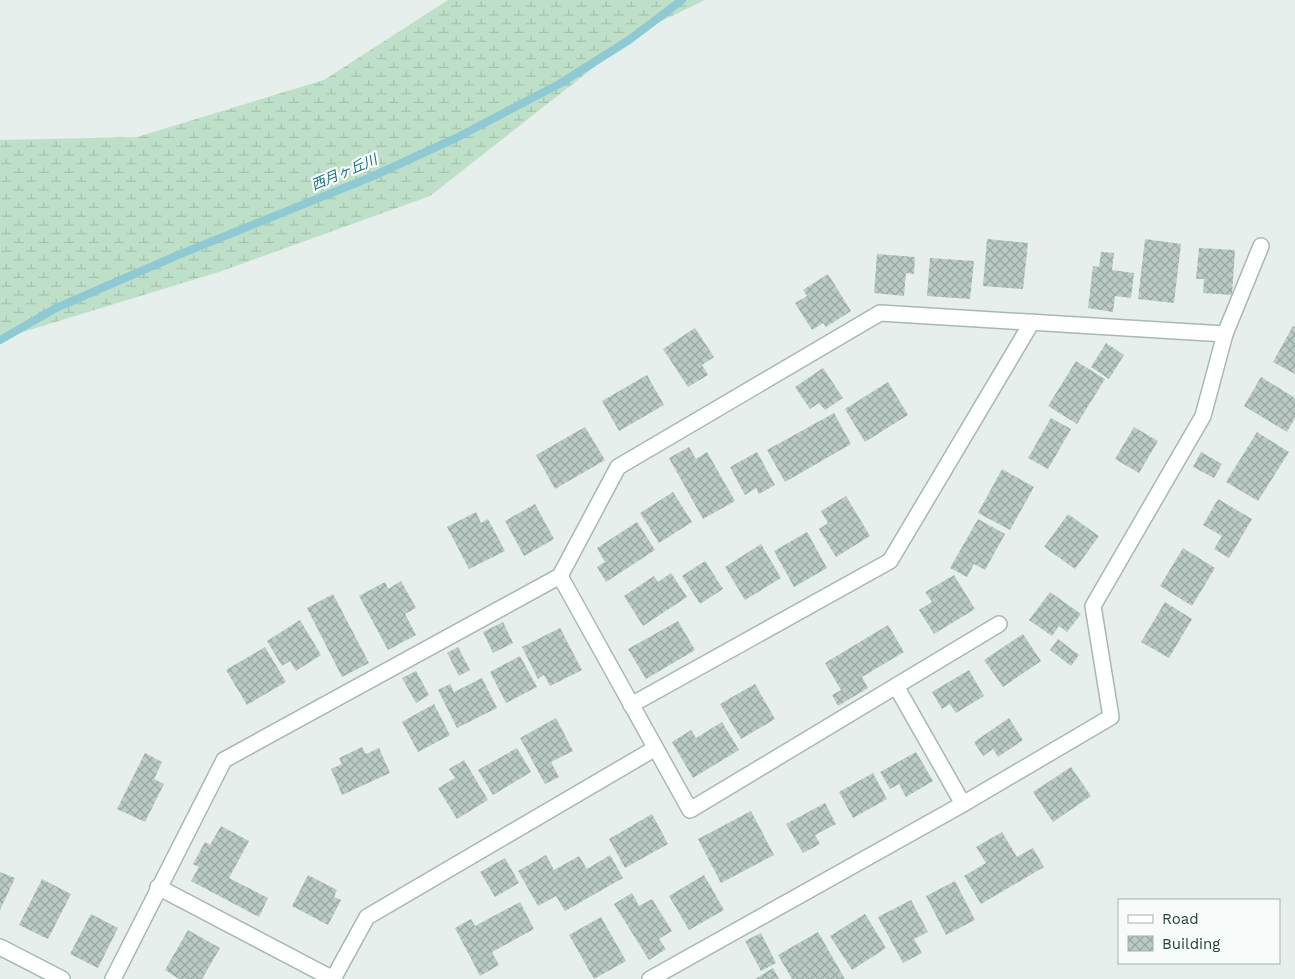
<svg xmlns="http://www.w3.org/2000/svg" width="1295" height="979" font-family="'Work Sans','Noto Sans JP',sans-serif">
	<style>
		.wetland { fill: url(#wetland-marsh) }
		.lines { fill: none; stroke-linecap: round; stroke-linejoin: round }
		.stream { stroke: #8ec9d4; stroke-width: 8 }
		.building { fill: url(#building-cross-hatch) }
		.minor-casing { stroke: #a8b8b2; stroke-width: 18 }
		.minor { stroke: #fff; stroke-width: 15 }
		.labels { text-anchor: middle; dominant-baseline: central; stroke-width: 4.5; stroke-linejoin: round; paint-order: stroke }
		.water-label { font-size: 14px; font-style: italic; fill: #1c6f80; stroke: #f7fbf9 }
	</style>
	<defs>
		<pattern id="wetland-marsh" width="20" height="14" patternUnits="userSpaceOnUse" patternTransform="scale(1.25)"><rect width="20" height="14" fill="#bfe0c8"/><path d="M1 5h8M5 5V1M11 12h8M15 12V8" fill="none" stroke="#a4c1ad"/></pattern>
		<pattern id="building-cross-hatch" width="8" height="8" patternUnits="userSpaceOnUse" patternTransform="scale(1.25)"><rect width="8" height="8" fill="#bbcac4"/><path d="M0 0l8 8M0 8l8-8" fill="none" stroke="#98a6a0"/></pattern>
	</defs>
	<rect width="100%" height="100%" fill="#e6efeb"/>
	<path class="wetland" d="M 448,0 L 705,0 L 639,32 L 430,196 L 219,272 L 0,339 L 0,140 L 137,137 L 324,80 Z"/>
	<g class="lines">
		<path class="stream" d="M 0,340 L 56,308 L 178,255 L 371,177 L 456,138 L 561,83 L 629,40 L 682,0"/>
	</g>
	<g class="building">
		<path d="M 987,239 L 1028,243 L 1023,289 L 983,286 Z"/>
		<path d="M 1145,239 L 1181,244 L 1174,303 L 1138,299 Z"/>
		<path d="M 1199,248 L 1235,250 L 1232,295 L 1203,293 L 1204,279 L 1196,279 Z"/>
		<path d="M 1101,252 L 1114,253 L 1112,270 L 1134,273 L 1131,298 L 1115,296 L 1113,312 L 1088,308 L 1093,266 L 1099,267 Z"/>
		<path d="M 877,254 L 915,257 L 914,274 L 906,273 L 904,296 L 874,293 Z"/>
		<path d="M 930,258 L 974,261 L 970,299 L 927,296 Z"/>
		<path d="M 828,274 L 851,311 L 826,327 L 823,323 L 812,330 L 795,303 L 807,296 L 803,290 Z"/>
		<path d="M 1293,326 L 1295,327 L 1295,374 L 1273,362 Z"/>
		<path d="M 695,328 L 714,357 L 702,365 L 708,375 L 688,387 L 663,349 Z"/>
		<path d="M 1106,343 L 1124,355 L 1109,379 L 1091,367 Z"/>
		<path d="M 1076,361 L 1105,379 L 1077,424 L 1048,406 Z"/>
		<path d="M 823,368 L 843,398 L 825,410 L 819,403 L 810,409 L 795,387 Z"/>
		<path d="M 647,375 L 664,405 L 619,431 L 602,401 Z"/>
		<path d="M 1261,377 L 1295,398 L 1295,418 L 1287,432 L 1244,406 Z"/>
		<path d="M 888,382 L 908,415 L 865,442 L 845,409 Z"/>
		<path d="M 834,413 L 851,444 L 785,482 L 767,450 Z"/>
		<path d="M 1051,418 L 1071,429 L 1048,469 L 1028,458 Z"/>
		<path d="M 585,427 L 605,460 L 555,489 L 536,455 Z"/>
		<path d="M 1134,427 L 1158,441 L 1139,473 L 1115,459 Z"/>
		<path d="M 1257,432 L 1289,452 L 1258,501 L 1226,482 Z"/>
		<path d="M 689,447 L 696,459 L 707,452 L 735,501 L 703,519 L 669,458 Z"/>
		<path d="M 757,452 L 775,485 L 759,494 L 756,488 L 745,495 L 730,467 Z"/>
		<path d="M 1201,452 L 1222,464 L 1214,478 L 1193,467 Z"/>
		<path d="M 1002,469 L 1034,487 L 1010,530 L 978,513 Z"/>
		<path d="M 673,492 L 692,522 L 659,543 L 640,513 Z"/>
		<path d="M 846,496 L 870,536 L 836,557 L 819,529 L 828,523 L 821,511 Z"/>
		<path d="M 1218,499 L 1252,519 L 1229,558 L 1214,549 L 1222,536 L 1203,525 Z"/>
		<path d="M 535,504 L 554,539 L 524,556 L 505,521 Z"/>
		<path d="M 476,512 L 481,523 L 488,519 L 505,551 L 469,569 L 447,527 Z"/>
		<path d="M 1068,514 L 1099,536 L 1075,569 L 1044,547 Z"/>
		<path d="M 978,519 L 1005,534 L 985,570 L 974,564 L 967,577 L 950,568 Z"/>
		<path d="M 637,522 L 655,550 L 606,582 L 597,567 L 605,562 L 597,548 Z"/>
		<path d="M 807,532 L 827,568 L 794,587 L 774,551 Z"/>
		<path d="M 761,544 L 781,578 L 745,600 L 725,567 Z"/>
		<path d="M 1183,548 L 1215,568 L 1192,606 L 1160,586 Z"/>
		<path d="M 705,561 L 723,589 L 700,604 L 682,576 Z"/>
		<path d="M 671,573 L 687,597 L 643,626 L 624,596 L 654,576 L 658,582 Z"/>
		<path d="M 954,575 L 975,609 L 934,634 L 919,610 L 932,602 L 925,592 Z"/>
		<path d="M 401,581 L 416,608 L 405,614 L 416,635 L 388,650 L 359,596 L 385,582 L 388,589 Z"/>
		<path d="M 1050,592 L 1081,614 L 1067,632 L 1059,626 L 1052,636 L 1029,620 Z"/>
		<path d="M 333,594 L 369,663 L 342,677 L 307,608 Z"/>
		<path d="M 1165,602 L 1192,619 L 1169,658 L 1141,642 Z"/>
		<path d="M 300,620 L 321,655 L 296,671 L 290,661 L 282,666 L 267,641 Z"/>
		<path d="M 678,621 L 695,650 L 646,679 L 628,649 Z"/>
		<path d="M 503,622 L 513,643 L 493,653 L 483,632 Z"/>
		<path d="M 888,625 L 904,652 L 862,677 L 868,688 L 838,706 L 832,695 L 841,690 L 825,663 Z"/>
		<path d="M 560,628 L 582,670 L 550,686 L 544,675 L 538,679 L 522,647 Z"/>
		<path d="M 1023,634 L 1041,661 L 1003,687 L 984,660 Z"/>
		<path d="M 1058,639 L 1079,655 L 1071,666 L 1050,650 Z"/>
		<path d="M 265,647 L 286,682 L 247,705 L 226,670 Z"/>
		<path d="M 458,647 L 470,670 L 459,676 L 447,653 Z"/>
		<path d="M 520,656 L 537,687 L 506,703 L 490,672 Z"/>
		<path d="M 969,670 L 984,696 L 956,713 L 950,704 L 942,709 L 932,692 Z"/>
		<path d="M 416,671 L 429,695 L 416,703 L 402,678 Z"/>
		<path d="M 482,678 L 497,708 L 457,728 L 438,690 L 450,684 L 454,692 Z"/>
		<path d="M 755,684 L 775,719 L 741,739 L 720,704 Z"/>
		<path d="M 434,704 L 450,735 L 418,752 L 402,722 Z"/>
		<path d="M 556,718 L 573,751 L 551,762 L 559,777 L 545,784 L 520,738 Z"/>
		<path d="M 1009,718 L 1023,740 L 998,757 L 993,749 L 983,756 L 974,742 Z"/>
		<path d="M 722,722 L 739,750 L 693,778 L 672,742 L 691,730 L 696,738 Z"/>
		<path d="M 362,747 L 366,754 L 379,748 L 390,773 L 342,795 L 331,769 L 342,764 L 339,758 Z"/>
		<path d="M 517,748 L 531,772 L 493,795 L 478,770 Z"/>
		<path d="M 916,752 L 933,781 L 906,797 L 899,784 L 890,789 L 880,772 Z"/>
		<path d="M 145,753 L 162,762 L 154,779 L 164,784 L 145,822 L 117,809 Z"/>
		<path d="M 464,760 L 488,800 L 457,819 L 438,788 L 455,778 L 449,769 Z"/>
		<path d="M 1071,767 L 1091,796 L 1053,822 L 1033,792 Z"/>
		<path d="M 873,773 L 887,799 L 853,818 L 839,792 Z"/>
		<path d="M 825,803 L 836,824 L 815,835 L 820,844 L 803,853 L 786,824 Z"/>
		<path d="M 751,811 L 774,855 L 721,883 L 698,839 Z"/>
		<path d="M 652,814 L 668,844 L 625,868 L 609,839 Z"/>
		<path d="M 221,826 L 249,841 L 229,878 L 268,898 L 259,917 L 191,881 L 199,867 L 193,864 L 205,842 L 210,845 Z"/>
		<path d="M 1002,832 L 1017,857 L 1033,848 L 1044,867 L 981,904 L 964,876 L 986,863 L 976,847 Z"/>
		<path d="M 546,855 L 554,870 L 579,856 L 587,869 L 610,855 L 623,878 L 565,911 L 556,896 L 538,906 L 518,871 Z"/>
		<path d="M 505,858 L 519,883 L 495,897 L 480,872 Z"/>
		<path d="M 0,872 L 15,878 L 0,910 Z"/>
		<path d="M 308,875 L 337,890 L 334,897 L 341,900 L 328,925 L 292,906 Z"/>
		<path d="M 704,875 L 724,910 L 689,930 L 669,896 Z"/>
		<path d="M 42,879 L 71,894 L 48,939 L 19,925 Z"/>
		<path d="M 955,881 L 975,920 L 946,935 L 926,896 Z"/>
		<path d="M 632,893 L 639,906 L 652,899 L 672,931 L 659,939 L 666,949 L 649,960 L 614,904 Z"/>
		<path d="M 911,900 L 928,932 L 914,939 L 922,953 L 903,963 L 878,917 Z"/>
		<path d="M 520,902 L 534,929 L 492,952 L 499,965 L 480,976 L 455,928 L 471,919 L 475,926 Z"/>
		<path d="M 91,914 L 118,928 L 98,968 L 70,954 Z"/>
		<path d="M 865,914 L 886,948 L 852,970 L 830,936 Z"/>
		<path d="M 601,917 L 626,961 L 594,979 L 569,935 Z"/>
		<path d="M 188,930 L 220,948 L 202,979 L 179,979 L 165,970 Z"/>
		<path d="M 818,932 L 845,979 L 792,979 L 778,955 Z"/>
		<path d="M 761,933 L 776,963 L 761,971 L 745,941 Z"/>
		<path d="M 773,968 L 779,979 L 755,979 Z"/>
	</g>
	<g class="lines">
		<defs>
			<g id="minor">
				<path d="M 1225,334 L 1261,246"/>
				<path d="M 560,576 L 690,810 L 896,686 L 963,804"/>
				<path d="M 896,686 L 999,624"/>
				<path d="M 631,705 L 890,561 L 1032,322"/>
				<path d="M 158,887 L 333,979"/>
				<path d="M 0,947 L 62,979"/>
				<path d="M 113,979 L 224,760 L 560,576 L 618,467 L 880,313 L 1225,334 L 1203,416 L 1093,606 L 1111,717 L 963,804 L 650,979"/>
				<path d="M 333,979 L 367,917 L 654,749"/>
			</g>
		</defs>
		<use href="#minor" class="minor-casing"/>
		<use href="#minor" class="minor"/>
	</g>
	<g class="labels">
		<g class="water-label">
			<text transform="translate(344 172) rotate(-23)">西月ヶ丘川</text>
		</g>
	</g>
	<rect x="1118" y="899" width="162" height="65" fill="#f7fbf9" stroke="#a3b1ad"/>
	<rect x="1128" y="915" width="25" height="8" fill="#ffffff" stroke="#a3b1ad"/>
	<text x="1162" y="924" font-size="15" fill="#24423a">Road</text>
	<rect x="1128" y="936" width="25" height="15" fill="url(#building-cross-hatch)" stroke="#a3b1ad"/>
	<text x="1162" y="949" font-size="15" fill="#24423a">Building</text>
</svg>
